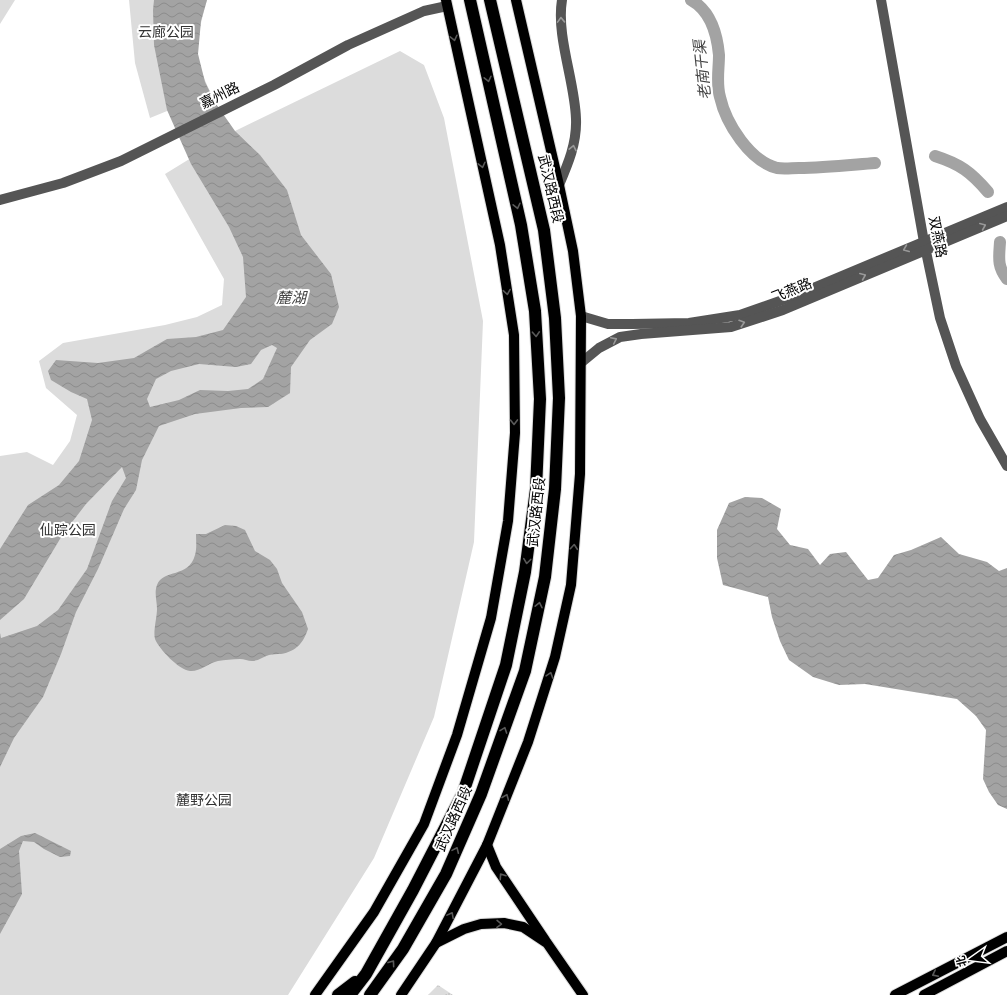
<svg xmlns="http://www.w3.org/2000/svg" width="1007" height="995" font-family="'Alegreya Sans','Noto Sans SC',sans-serif">
	<style>
		.grass { fill: url(#grass-tufts) }
		.green { fill: #dcdcdc }
		.water { fill: url(#water-waves); fill-rule: evenodd }
		.lines { fill: none; stroke-linecap: round; stroke-linejoin: round }
		.canal { stroke: #a3a3a3; stroke-width: 12 }
		.major-casing { stroke: #dbdbdb; stroke-width: 12 }
		.highway-casing { stroke: #dbdbdb; stroke-width: 14 }
		.minor { stroke: #555; stroke-width: 10 }
		.major { stroke: #000; stroke-width: 10 }
		.highway { stroke: #000; stroke-width: 12 }
		.oneway { stroke: #999 }
		.oneway2 { stroke: #595959 }
		.labels { text-anchor: middle; dominant-baseline: central; stroke-width: 4; stroke-linejoin: round; paint-order: stroke }
		.park-label { font-size: 14px; fill: #333; stroke: #fff }
		.street-label { font-size: 14px; fill: #000; stroke: #fff }
		.water-label { font-size: 15px; font-style: italic; fill: #444; stroke: #fff }
	</style>
	<defs>
		<pattern id="grass-tufts" width="24" height="20" patternUnits="userSpaceOnUse"><rect width="24" height="20" fill="#dcdcdc"/><path d="M3 7l-1-3M5 7V3M7 7l1-3M15 17l-1-3M17 17v-4M19 17l1-3" fill="none" stroke="#bbb"/></pattern>
		<pattern id="water-waves" width="16" height="10" patternUnits="userSpaceOnUse"><rect width="16" height="10" fill="#a3a3a3"/><path d="M0 5q4-4 8 0t8 0" fill="none" stroke="#8b8b8b"/></pattern>
	</defs>
	<rect width="100%" height="100%" fill="#fff"/>
	<path class="grass" d="M 438,985 L 453,995 L 428,995 Z"/>
	<g class="green">
		<path d="M 0,0 L 15,0 L 0,24 Z"/>
		<path d="M 129,0 L 207,0 C 203,14 196,40 198,55 C 200,68 205,82 211,93 L 150,118 L 135,63 Z"/>
		<path d="M 400,51 L 424,65 L 444,118 L 483,321 L 474,542 L 434,717 L 374,858 L 288,995 L 0,995 L 0,456 L 27,452 L 53,465 L 70,441 L 77,415 L 46,388 L 39,361 L 63,343 L 165,325 L 197,317 L 222,305 L 224,279 L 165,174 L 235,131 Z"/>
	</g>
	<g class="water">
		<path d="M 154,0 L 207,0 L 201,21 L 198,54 L 205,82 L 216,104 L 235,131 L 260,155 L 287,190 L 301,235 L 331,274 L 339,307 L 332,324 L 310,340 L 291,367 L 290,393 L 268,407 L 241,408 L 195,414 L 159,426 L 142,460 L 136,490 L 124,509 L 98,569 L 76,612 L 61,654 L 43,697 L 14,738 L 0,767 L 0,633 L 1,638 L 37,626 L 58,610 L 87,569 L 112,501 L 126,478 L 122,467 L 86,504 L 63,534 L 24,599 L 0,620 L 0,549 L 28,505 L 59,485 L 79,461 L 92,420 L 87,399 L 71,392 L 51,380 L 48,371 L 56,360 L 98,363 L 134,358 L 167,339 L 196,337 L 223,330 L 246,297 L 243,257 L 229,227 L 191,164 L 167,110 L 154,45 L 153,10 ZM 272,345 L 277,348 L 263,379 L 248,389 L 228,391 L 200,390 L 179,400 L 150,407 L 147,399 L 156,379 L 171,371 L 199,364 L 236,367 L 251,364 L 261,350 Z"/>
		<path d="M 745,497 L 762,498 L 781,509 L 777,529 L 790,545 L 808,549 L 820,565 L 830,554 L 846,552 L 868,580 L 878,578 L 894,555 L 911,550 L 941,537 L 959,554 L 987,562 L 999,571 L 1007,568 L 1007,809 L 998,805 L 989,792 L 983,779 L 986,730 L 976,716 L 957,699 L 865,684 L 839,685 L 813,677 L 789,660 L 780,641 L 772,617 L 768,597 L 723,585 L 717,558 L 717,530 L 729,503 Z"/>
		<path d="M 225,525 L 236,526 L 245,530 L 255,551 L 270,560 L 277,569 L 282,583 L 302,612 L 308,629 C 303,643 297,651 281,654 C 277,654 273,654 269,655 C 263,657 258,661 252,661 C 248,661 244,659 240,659 C 232,659 225,660 218,661 C 209,663 199,672 190,671 C 179,670 159,649 155,639 C 153,632 157,617 157,609 C 157,601 154,593 157,585 C 163,569 189,578 195,555 C 197,548 196,541 196,534 L 206,534 Z"/>
		<path d="M 35,833 L 71,851 L 70,856 L 60,857 L 44,849 L 34,842 L 23,841 L 19,851 L 22,894 L 0,934 L 0,849 L 21,836 Z"/>
	</g>
	<g class="lines">
		<g class="canal">
			<path d="M 691,0 C 711,11 717,33 719,55 C 719,69 716,83 720,97 C 726,124 750,161 777,168 C 784,169 792,168 799,168 C 824,168 850,165 875,163"/>
			<path d="M 935,156 C 960,164 971,172 988,192"/>
			<path d="M 1000,242 C 999,258 997,266 1007,279"/>
		</g>
		<defs>
			<g id="major">
				<path d="M 487,845 L 496,867 L 545,940"/>
				<path d="M 436,943 L 464,929 L 481,924 L 504,923 L 523,927 L 547,943 L 583,995"/>
				<path d="M 315,995 L 374,912 L 424,824 L 457,735 L 491,618 L 508,521 L 515,433 L 514,335 L 500,245 L 446,0"/>
				<path d="M 401,995 L 436,943 L 487,845 L 528,742 L 555,657 L 571,585 L 580,474 L 581,316 L 573,251 L 559,185 L 516,0"/>
				<path d="M 895,995 L 1007,937"/>
				<path d="M 924,995 L 1007,951"/>
			</g>
			<g id="highway">
				<path d="M 338,995 L 355,982"/>
				<path d="M 350,995 L 366,974 L 413,890 L 463,793 L 506,665 L 525,572 L 536,489 L 540,399 L 535,311 L 521,225 L 470,0"/>
				<path d="M 370,995 L 403,949 L 446,874 L 481,794 L 525,671 L 545,577 L 555,489 L 559,398 L 555,318 L 544,230 L 490,0"/>
			</g>
		</defs>
		<use href="#major" class="major-casing"/>
		<use href="#highway" class="highway-casing"/>
		<g class="minor">
			<path d="M 881,0 L 924,242 L 940,318 L 956,366 L 980,419 L 1007,466"/>
			<path d="M 559,185 C 568,164 577,143 576,119 C 575,82 556,36 562,0"/>
			<path d="M 0,200 L 63,183 L 121,161 L 274,85 L 348,45 L 424,11 L 447,6"/>
			<path d="M 581,316 L 608,324 L 632,324 L 689,323 L 740,315 L 794,296 L 1007,207"/>
			<path d="M 582,362 L 599,348 L 620,337 L 641,334 L 731,327 L 783,310 L 1007,216"/>
		</g>
		<use href="#major" class="major"/>
		<use href="#highway" class="highway"/>
	</g>
	<defs><path id="oneway-chevron" d="M-2-3.5L2.5 0L-2 3.5" fill="none" stroke-width="1.6" stroke-linecap="round" stroke-linejoin="round"/></defs>
	<g class="oneway">
		<use href="#oneway-chevron" transform="translate(561 20) rotate(-92)"/>
		<use href="#oneway-chevron" transform="translate(573 148) rotate(-78)"/>
		<use href="#oneway-chevron" transform="translate(983 226) rotate(-23)"/>
		<use href="#oneway-chevron" transform="translate(906 249) rotate(157)"/>
		<use href="#oneway-chevron" transform="translate(863 276) rotate(-23)"/>
		<use href="#oneway-chevron" transform="translate(742 323) rotate(-18)"/>
		<use href="#oneway-chevron" transform="translate(614 340) rotate(-26)"/>
	</g>
	<g class="oneway2">
		<use href="#oneway-chevron" transform="translate(454 38) rotate(77)"/>
		<use href="#oneway-chevron" transform="translate(488 79) rotate(77)"/>
		<use href="#oneway-chevron" transform="translate(482 165) rotate(77)"/>
		<use href="#oneway-chevron" transform="translate(517 206) rotate(77)"/>
		<use href="#oneway-chevron" transform="translate(507 292) rotate(81)"/>
		<use href="#oneway-chevron" transform="translate(536 334) rotate(87)"/>
		<use href="#oneway-chevron" transform="translate(514 422) rotate(89)"/>
		<use href="#oneway-chevron" transform="translate(574 547) rotate(-85)"/>
		<use href="#oneway-chevron" transform="translate(527 561) rotate(97)"/>
		<use href="#oneway-chevron" transform="translate(539 605) rotate(-78)"/>
		<use href="#oneway-chevron" transform="translate(550 675) rotate(-72)"/>
		<use href="#oneway-chevron" transform="translate(504 730) rotate(-70)"/>
		<use href="#oneway-chevron" transform="translate(506 797) rotate(-68)"/>
		<use href="#oneway-chevron" transform="translate(456 850) rotate(-66)"/>
		<use href="#oneway-chevron" transform="translate(502 876) rotate(-124)"/>
		<use href="#oneway-chevron" transform="translate(451 915) rotate(-62)"/>
		<use href="#oneway-chevron" transform="translate(499 924) rotate(1)"/>
		<use href="#oneway-chevron" transform="translate(392 963) rotate(-54)"/>
		<use href="#oneway-chevron" transform="translate(935 974) rotate(153)"/>
	</g>
	<g class="labels">
		<g class="park-label">
			<text x="166" y="33">云廊公园</text>
			<text x="68" y="531">仙踪公园</text>
			<text x="204" y="801">麓野公园</text>
		</g>
		<g class="street-label">
			<text transform="translate(220 96) rotate(-26)">嘉州路</text>
			<text transform="translate(550 189) rotate(77)">武汉路西段</text>
			<text transform="translate(937 237) rotate(79)">双燕路</text>
			<text transform="translate(792 291) rotate(-22)">飞燕路</text>
			<text transform="translate(537 512) rotate(-84)">武汉路西段</text>
			<text transform="translate(454 819) rotate(-66)">武汉路西段</text>
		</g>
		<g class="water-label">
			<text transform="translate(703 70) rotate(-96)">老南干渠</text>
			<text x="291" y="298">麓湖</text>
		</g>
	</g>
	<g transform="translate(971 959) rotate(256)" stroke="#ffffff" stroke-width="3" paint-order="stroke">
	<path d="M0-3L7 15L0 10L-7 15Z" fill="#000000"/>
	<text y="-6" font-size="11" font-weight="bold" text-anchor="middle" fill="#000000">北</text>
	</g>
</svg>
